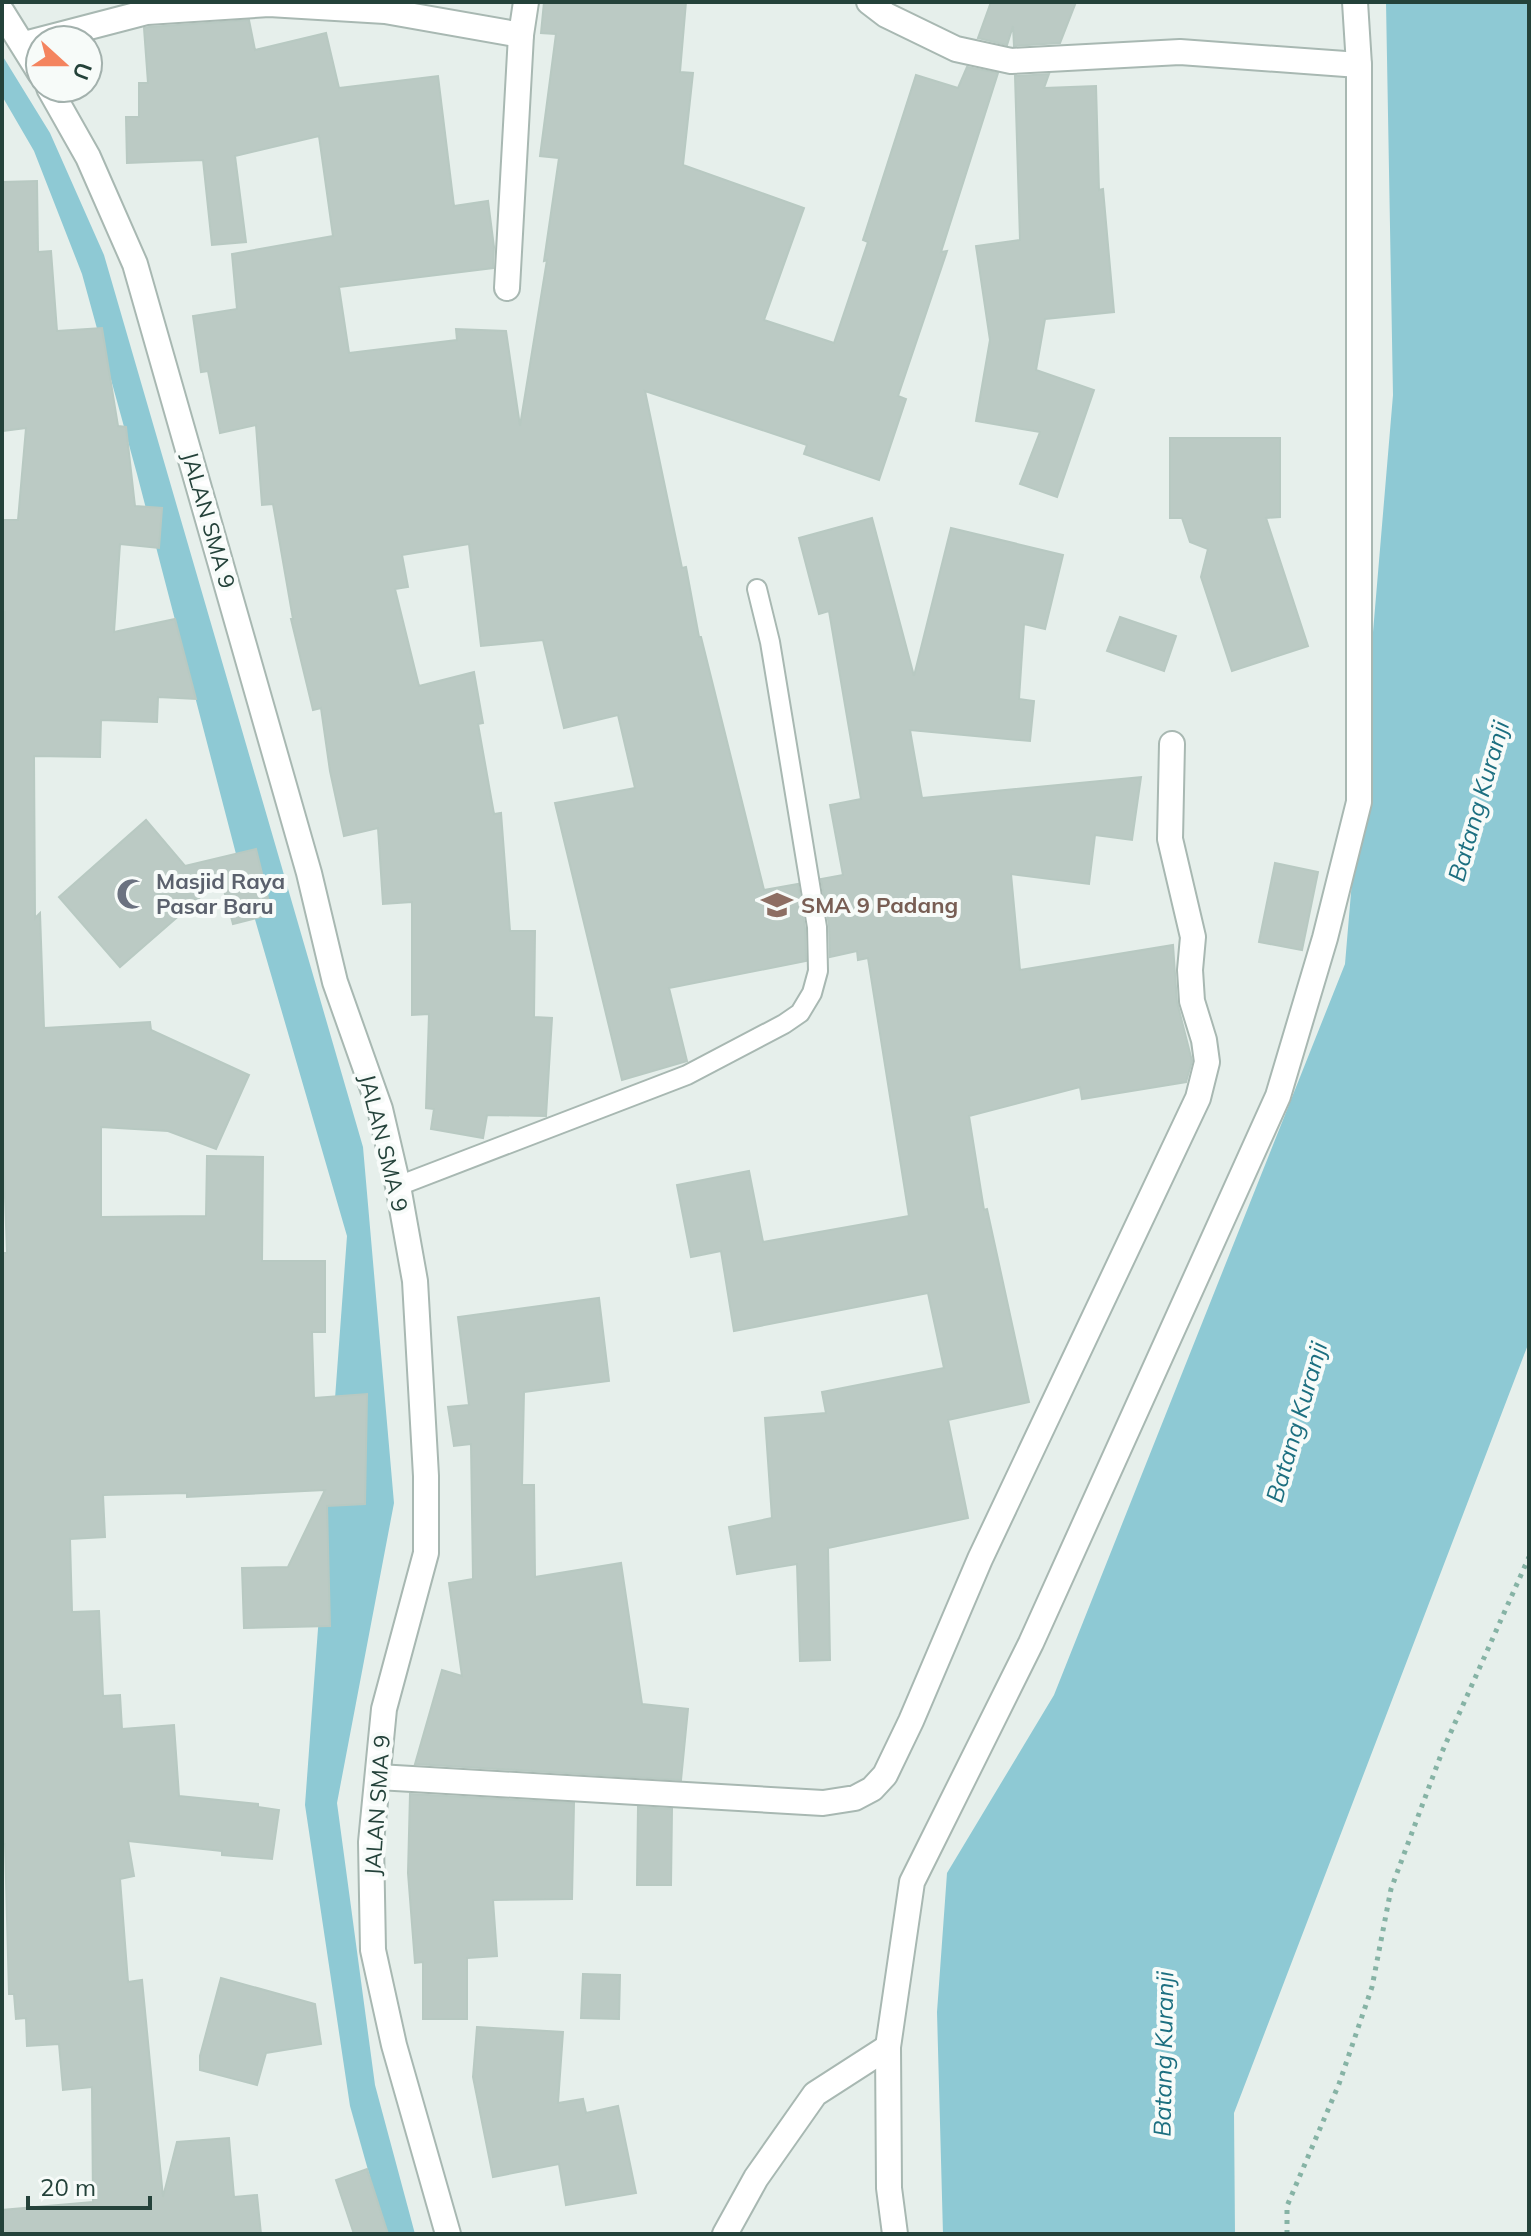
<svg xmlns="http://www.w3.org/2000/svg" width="1531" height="2236" font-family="Mulish,sans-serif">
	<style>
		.water { fill: #8ec9d4 }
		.building { fill: #bbcac4; stroke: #b8c9c2; stroke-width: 2 }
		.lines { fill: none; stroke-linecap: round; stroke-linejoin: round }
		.service-casing { stroke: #a8b8b2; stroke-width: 22 }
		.minor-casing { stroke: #a8b8b2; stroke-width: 28 }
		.tertiary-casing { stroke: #a8b8b2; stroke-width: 28 }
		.path { stroke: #86b3a5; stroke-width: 5; stroke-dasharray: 4 6; stroke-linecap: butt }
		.service { stroke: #fff; stroke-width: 18 }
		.minor { stroke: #fff; stroke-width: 24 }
		.tertiary { stroke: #fff; stroke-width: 24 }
		.labels { text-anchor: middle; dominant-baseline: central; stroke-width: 8; stroke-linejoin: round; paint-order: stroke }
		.street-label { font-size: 22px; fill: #24423a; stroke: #f7fbf9 }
		.worship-label { font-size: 22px; font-weight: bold; fill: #5b616d; stroke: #f7fbf9; text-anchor: start }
		.education-label { font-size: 22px; font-weight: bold; fill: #785e54; stroke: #f7fbf9; text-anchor: start }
		.water-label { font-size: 24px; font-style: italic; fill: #1c6f80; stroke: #f7fbf9 }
	</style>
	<rect width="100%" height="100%" fill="#e6efeb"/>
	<g class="water">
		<path d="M 1386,2 L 1529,2 L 1529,1342 L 1234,2113 L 1235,2234 L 943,2234 L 937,2012 L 947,1873 L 1054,1695 L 1345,964 L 1393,395 Z"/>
		<path d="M 2,55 L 50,133 L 104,255 L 363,1147 L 394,1503 L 337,1803 L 375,2085 L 415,2234 L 386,2234 L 350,2106 L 305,1805 L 347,1236 L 236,854 L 137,474 L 82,274 L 34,151 L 2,96 Z"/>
	</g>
	<g class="building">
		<path d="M 544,2 L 686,2 L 680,72 L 693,73 L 683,165 L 804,208 L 764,320 L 834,343 L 868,242 L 863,240 L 916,75 L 958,88 L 967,67 L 998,73 L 941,252 L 947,251 L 898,396 L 906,399 L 879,480 L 804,454 L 807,445 L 645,391 L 682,568 L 686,567 L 699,637 L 701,637 L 764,890 L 798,884 L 805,928 L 806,961 L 669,988 L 687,1061 L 622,1080 L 555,803 L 635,788 L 618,715 L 564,728 L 543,640 L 481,646 L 469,544 L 402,555 L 408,587 L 395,589 L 419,686 L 474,672 L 483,723 L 478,724 L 494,814 L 501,813 L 510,931 L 535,931 L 534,1017 L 552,1018 L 546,1116 L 487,1115 L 483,1138 L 431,1129 L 434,1109 L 426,1108 L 429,1014 L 412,1015 L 412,902 L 383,904 L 378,828 L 344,836 L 330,771 L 321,708 L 313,710 L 291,619 L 293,619 L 273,504 L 262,505 L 256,425 L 220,433 L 208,371 L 201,372 L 193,316 L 237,309 L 232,254 L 333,236 L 319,136 L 235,156 L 246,242 L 212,245 L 203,160 L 127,163 L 126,117 L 139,117 L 139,83 L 148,83 L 144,28 L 149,27 L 249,20 L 255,50 L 326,33 L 339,88 L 438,76 L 454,206 L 488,201 L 494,247 L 493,268 L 339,287 L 349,353 L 457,340 L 456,329 L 506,331 L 520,426 L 547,260 L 544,261 L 559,158 L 540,156 L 556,34 L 541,33 Z"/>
		<path d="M 991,2 L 1076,2 L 1060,43 L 1014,46 L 1013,26 L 1007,45 L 978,38 Z"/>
		<path d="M 1049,74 L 1044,88 L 1096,86 L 1099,190 L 1103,189 L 1114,312 L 1045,319 L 1036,370 L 1094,390 L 1057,497 L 1020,484 L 1040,432 L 976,421 L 990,340 L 976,246 L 1020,240 L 1015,76 Z"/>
		<path d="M 37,181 L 38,252 L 51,251 L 57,331 L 102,328 L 118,426 L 126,427 L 135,506 L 162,508 L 159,548 L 120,544 L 114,632 L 175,619 L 196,699 L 158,697 L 157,722 L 101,720 L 100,757 L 34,756 L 35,918 L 40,913 L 44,1028 L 150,1022 L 151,1030 L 249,1075 L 216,1149 L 168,1131 L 101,1127 L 101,1217 L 206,1216 L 207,1156 L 263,1157 L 262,1261 L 325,1261 L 325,1332 L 312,1332 L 314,1398 L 367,1394 L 365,1504 L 327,1506 L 330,1626 L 244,1628 L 242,1568 L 288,1567 L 325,1490 L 187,1497 L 187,1493 L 103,1495 L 105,1537 L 70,1539 L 72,1612 L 99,1611 L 103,1696 L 120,1695 L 122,1729 L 174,1725 L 179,1796 L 258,1804 L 258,1807 L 279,1810 L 272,1859 L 222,1855 L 222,1851 L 128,1841 L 134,1876 L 120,1879 L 128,1982 L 142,1980 L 163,2197 L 177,2142 L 229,2138 L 234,2197 L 257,2195 L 261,2234 L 2,2234 L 2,2210 L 93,2202 L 92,2087 L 63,2090 L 59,2044 L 27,2046 L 26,2018 L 16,2019 L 14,1994 L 9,1994 L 5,1844 L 2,1844 L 2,1253 L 7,1253 L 2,1114 L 2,673 L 5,612 L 2,612 L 2,520 L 18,520 L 26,428 L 2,431 L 2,339 L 4,339 L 2,182 Z"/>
		<path d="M 1170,438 L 1280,438 L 1280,517 L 1266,518 L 1308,646 L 1232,671 L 1201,577 L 1208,549 L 1190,542 L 1182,518 L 1170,518 Z"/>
		<path d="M 872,518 L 914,676 L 951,528 L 1063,555 L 1045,629 L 1024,624 L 1019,699 L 1034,701 L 1030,741 L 910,730 L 922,798 L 1141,777 L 1132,840 L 1095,835 L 1089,884 L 1011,874 L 1020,970 L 1173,945 L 1177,1002 L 1192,1061 L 1186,1082 L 1082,1099 L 1080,1087 L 969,1116 L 984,1210 L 987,1209 L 1029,1402 L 948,1420 L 968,1518 L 828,1548 L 830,1660 L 800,1661 L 797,1564 L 737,1574 L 729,1527 L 772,1518 L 765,1418 L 826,1413 L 822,1392 L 944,1368 L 928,1293 L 734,1331 L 721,1251 L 691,1257 L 677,1185 L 749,1171 L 763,1242 L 909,1216 L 868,958 L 858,960 L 857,951 L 830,957 L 829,925 L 821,879 L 843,875 L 830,805 L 861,799 L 829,611 L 819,614 L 799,538 Z"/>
		<path d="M 1120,617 L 1176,636 L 1164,671 L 1107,651 Z"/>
		<path d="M 146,820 L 185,866 L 256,849 L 272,914 L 233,924 L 221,879 L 120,967 L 59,897 Z"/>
		<path d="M 1275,863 L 1318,872 L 1302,950 L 1259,942 Z"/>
		<path d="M 599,1298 L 609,1381 L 524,1392 L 522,1485 L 534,1485 L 535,1577 L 621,1563 L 642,1704 L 688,1709 L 681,1780 L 415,1764 L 442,1670 L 462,1676 L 449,1583 L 473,1579 L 471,1444 L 454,1446 L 448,1407 L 469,1405 L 458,1317 Z"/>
		<path d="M 410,1794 L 574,1803 L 572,1899 L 493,1900 L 497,1956 L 467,1958 L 467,2019 L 423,2019 L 423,1962 L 415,1963 L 408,1873 Z"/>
		<path d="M 638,1807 L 672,1809 L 671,1885 L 637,1885 Z"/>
		<path d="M 583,1974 L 620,1975 L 619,2019 L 581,2018 Z"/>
		<path d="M 221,1978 L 315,2004 L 321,2044 L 266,2053 L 257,2085 L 200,2070 L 200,2056 Z"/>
		<path d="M 477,2027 L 563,2032 L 558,2103 L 583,2099 L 586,2113 L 618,2106 L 636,2193 L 566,2205 L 559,2164 L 493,2177 L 473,2077 Z"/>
		<path d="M 367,2169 L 388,2234 L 354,2234 L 336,2180 Z"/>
	</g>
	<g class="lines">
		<defs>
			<path id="service" d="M 398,1186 L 687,1075 L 784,1024 L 800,1013 L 812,993 L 818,971 L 817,927 L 770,642 L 757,589"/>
			<g id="minor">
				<path d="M 869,2 L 886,15 L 956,49 L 1011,61 L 1180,52 L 1359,65"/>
				<path d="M 24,44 L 147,12 L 269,4 L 385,11 L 521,35"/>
				<path d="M 507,288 L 521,35 L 526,2"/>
				<path d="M 378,1777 L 823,1803 L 855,1798 L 872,1789 L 885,1775 L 911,1721 L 980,1559 L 1198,1098 L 1207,1062 L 1204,1040 L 1192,1001 L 1190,970 L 1193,937 L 1170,839 L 1172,744"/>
				<path d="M 725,2234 L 756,2178 L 815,2094 L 888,2047"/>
				<path d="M 895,2234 L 889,2188 L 888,2047 L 912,1882 L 1031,1643 L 1278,1096 L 1325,938 L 1359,802 L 1359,65 L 1355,2"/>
			</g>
			<g id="tertiary">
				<path d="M 2,12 L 40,73"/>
				<path d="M 49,88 L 88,157 L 135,264 L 309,873 L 335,982 L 380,1109 L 398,1186 L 415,1281 L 426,1476 L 426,1553 L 384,1709 L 371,1842 L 373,1950 L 394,2045 L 448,2234"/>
			</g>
		</defs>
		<use href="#service" class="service-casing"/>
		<use href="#minor" class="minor-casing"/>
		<use href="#tertiary" class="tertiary-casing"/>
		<path class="path" d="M 1287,2234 L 1287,2206 L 1339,2084 L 1372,1987 L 1391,1889 L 1442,1752 L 1529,1557"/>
		<use href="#service" class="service"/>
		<use href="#minor" class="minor"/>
		<use href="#tertiary" class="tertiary"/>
	</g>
	<defs>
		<symbol id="mosque-bare" viewBox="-9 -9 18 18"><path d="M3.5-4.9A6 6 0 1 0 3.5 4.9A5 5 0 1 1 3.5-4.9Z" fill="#6b7280" stroke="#f7fbf9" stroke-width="2.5" paint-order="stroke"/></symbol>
		<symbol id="school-bare" viewBox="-9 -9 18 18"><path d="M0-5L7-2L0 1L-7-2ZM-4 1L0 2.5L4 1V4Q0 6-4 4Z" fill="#8d6e63" stroke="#f7fbf9" stroke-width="2.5" paint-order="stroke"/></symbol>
	</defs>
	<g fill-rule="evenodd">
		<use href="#mosque-bare" x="110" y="872" width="44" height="44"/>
		<use href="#school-bare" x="755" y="883" width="44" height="44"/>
	</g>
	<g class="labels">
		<g class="street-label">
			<text transform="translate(209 520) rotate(74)">JALAN SMA 9</text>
			<text transform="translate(384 1143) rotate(76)">JALAN SMA 9</text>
			<text transform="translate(377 1805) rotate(-86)">JALAN SMA 9</text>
		</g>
		<g class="worship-label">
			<text x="156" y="881">Masjid Raya<tspan x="156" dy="25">Pasar Baru</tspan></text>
		</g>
		<g class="education-label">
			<text x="801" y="905">SMA 9 Padang</text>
		</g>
		<g class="water-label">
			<text transform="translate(1478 801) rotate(-74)">Batang Kuranji</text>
			<text transform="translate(1296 1422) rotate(-74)">Batang Kuranji</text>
			<text transform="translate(1163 2054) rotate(-89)">Batang Kuranji</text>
		</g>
	</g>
	<rect width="1531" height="2236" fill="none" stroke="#24423a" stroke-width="8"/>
	<g transform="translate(64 64) rotate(111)"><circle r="38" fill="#f7fbf9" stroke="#a3b1ad" stroke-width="2"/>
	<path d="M0-6L14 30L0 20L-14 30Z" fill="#f4845f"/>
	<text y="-12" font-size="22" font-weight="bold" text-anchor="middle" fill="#24423a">U</text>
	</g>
	<path d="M28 2196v12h122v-12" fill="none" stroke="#24423a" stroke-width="4"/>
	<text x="40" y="2196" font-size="24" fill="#24423a" stroke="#f7fbf9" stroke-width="6" paint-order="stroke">20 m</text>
</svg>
